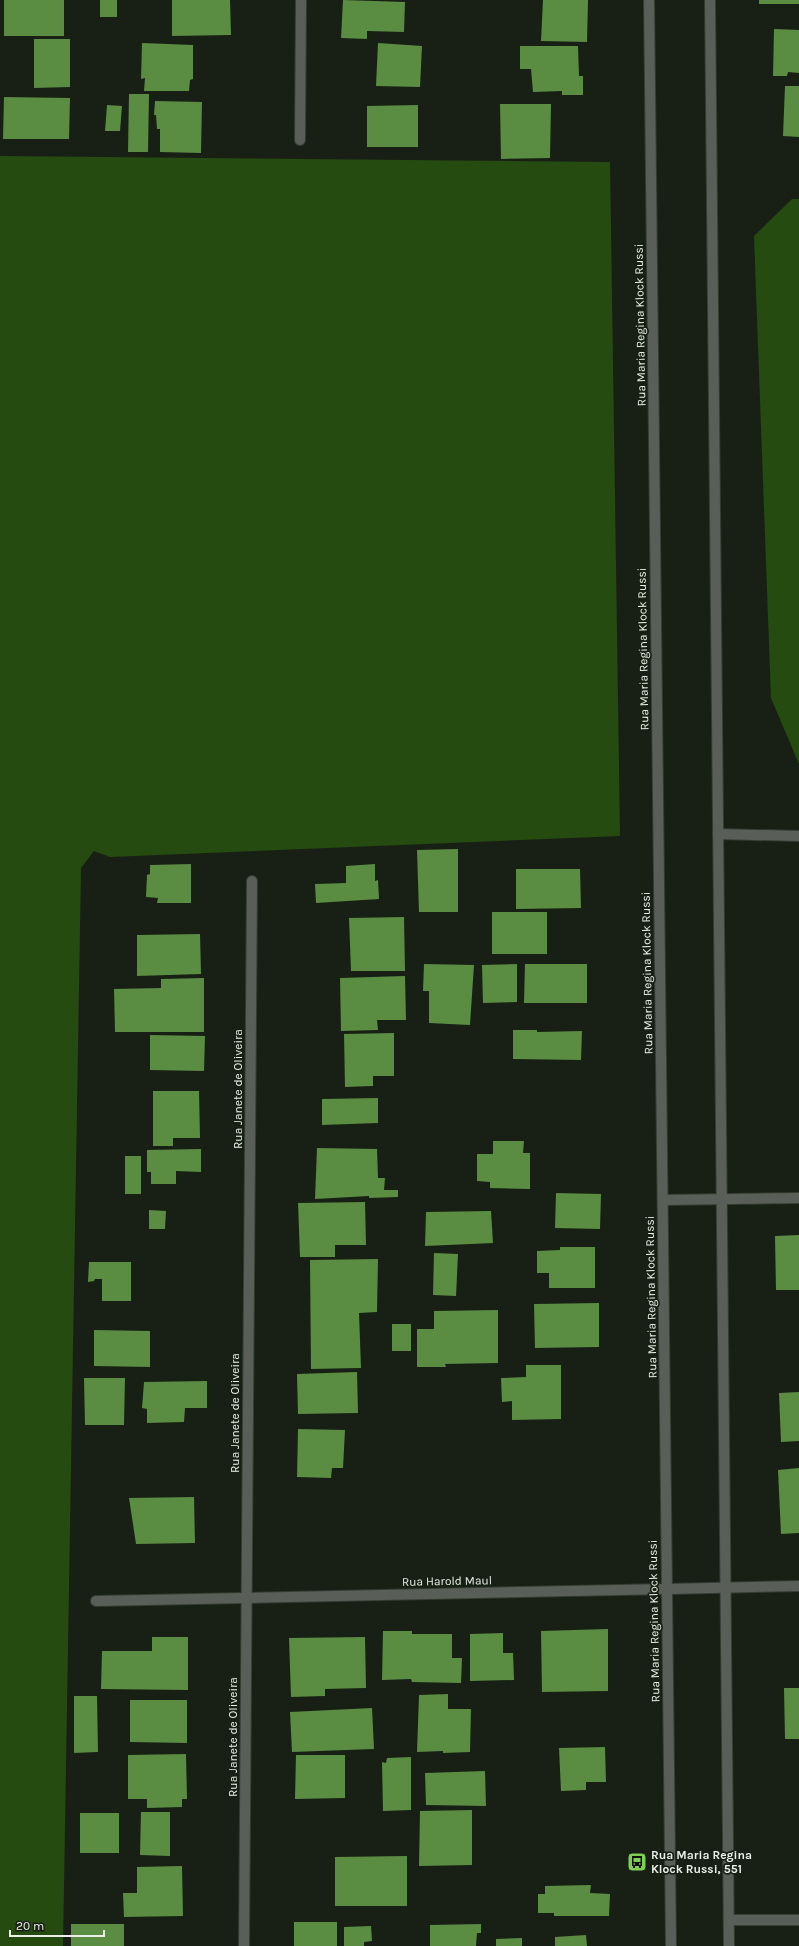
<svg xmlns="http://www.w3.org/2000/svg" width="799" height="1946" font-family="Karla,sans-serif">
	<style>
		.forest { fill: #264b11 }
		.building { fill: #5a8c41 }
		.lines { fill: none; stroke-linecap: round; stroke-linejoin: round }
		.minor-casing { stroke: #353d33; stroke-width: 12 }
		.tertiary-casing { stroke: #353d33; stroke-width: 12 }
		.minor { stroke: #5a5e59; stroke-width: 10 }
		.tertiary { stroke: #5a5e59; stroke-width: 10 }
		.labels { text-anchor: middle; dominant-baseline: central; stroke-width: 3.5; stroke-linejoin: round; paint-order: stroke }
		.street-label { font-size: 12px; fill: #eaefe8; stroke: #182015 }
		.poi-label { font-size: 12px; font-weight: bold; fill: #eaefe8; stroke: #182015; text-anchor: start }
	</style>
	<rect width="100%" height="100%" fill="#182015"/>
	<g class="forest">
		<path d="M 0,156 L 610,162 L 620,836 L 110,857 L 94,851 L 81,868 L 63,1946 L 0,1946 Z"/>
		<path d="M 792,199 L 799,199 L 799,764 L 771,698 L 754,236 Z"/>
	</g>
	<g class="building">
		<rect x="4" y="0" width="60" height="36"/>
		<rect x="100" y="0" width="17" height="17"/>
		<path d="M 172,0 L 230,0 L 231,35 L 172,36 Z"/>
		<path d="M 343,0 L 405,2 L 404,32 L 367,31 L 367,39 L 341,38 Z"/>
		<path d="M 543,0 L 588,0 L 587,42 L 541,41 Z"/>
		<rect x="759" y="0" width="40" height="4"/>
		<path d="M 774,29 L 799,30 L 799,73 L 788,72 L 787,76 L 773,76 Z"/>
		<path d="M 34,39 L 70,39 L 70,87 L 34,88 Z"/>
		<path d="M 142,43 L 193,45 L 193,79 L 190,80 L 189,91 L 144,91 L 145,78 L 141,79 Z"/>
		<path d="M 378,43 L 422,46 L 420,87 L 376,86 Z"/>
		<path d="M 520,46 L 578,46 L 579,76 L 583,76 L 583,95 L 562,95 L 562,91 L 533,92 L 531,69 L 520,69 Z"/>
		<path d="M 785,86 L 799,86 L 799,137 L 783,136 Z"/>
		<path d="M 129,94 L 149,94 L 148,152 L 128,152 Z"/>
		<path d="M 4,97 L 70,98 L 69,139 L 3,139 Z"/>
		<path d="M 155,101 L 202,102 L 201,153 L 160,152 L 160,129 L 157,129 L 156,115 L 154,115 Z"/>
		<path d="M 500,104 L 551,104 L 550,158 L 501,159 Z"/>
		<path d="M 107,105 L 122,106 L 120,131 L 105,131 Z"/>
		<path d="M 418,105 L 418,147 L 367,147 L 367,106 Z"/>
		<path d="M 458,849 L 458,912 L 419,912 L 417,850 Z"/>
		<path d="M 191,864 L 191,903 L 157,903 L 158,898 L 146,897 L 147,875 L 150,874 L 150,865 Z"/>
		<path d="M 375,864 L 375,881 L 378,880 L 379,899 L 316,903 L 315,884 L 346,883 L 346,866 Z"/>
		<path d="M 516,869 L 580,869 L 581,908 L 516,909 Z"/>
		<rect x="492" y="912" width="55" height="42"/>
		<path d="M 404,917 L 405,971 L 351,971 L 349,918 Z"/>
		<path d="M 200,934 L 201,974 L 137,976 L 137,935 Z"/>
		<path d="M 424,964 L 474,965 L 470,1025 L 429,1023 L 429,991 L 423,991 Z"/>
		<path d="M 517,964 L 517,1002 L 483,1003 L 482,965 Z"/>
		<path d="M 525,964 L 587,964 L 587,1003 L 524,1003 Z"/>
		<path d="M 405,976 L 406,1020 L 377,1020 L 378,1030 L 341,1031 L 340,978 Z"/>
		<path d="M 204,978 L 204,1032 L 115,1032 L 114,989 L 161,988 L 161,979 Z"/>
		<path d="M 513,1030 L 537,1030 L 537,1032 L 582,1031 L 581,1060 L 513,1059 Z"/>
		<path d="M 394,1033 L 394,1076 L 373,1076 L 373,1086 L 345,1087 L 344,1034 Z"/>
		<path d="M 150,1035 L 205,1036 L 204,1071 L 150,1070 Z"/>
		<path d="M 153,1091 L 199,1091 L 200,1138 L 173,1138 L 173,1146 L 153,1146 Z"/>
		<path d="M 378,1098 L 378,1123 L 322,1125 L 322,1099 Z"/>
		<path d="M 493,1141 L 524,1141 L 523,1153 L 530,1153 L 530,1189 L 490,1188 L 490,1182 L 477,1181 L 477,1154 L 493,1154 Z"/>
		<path d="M 317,1148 L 377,1149 L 378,1178 L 385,1178 L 384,1190 L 398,1190 L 398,1197 L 369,1198 L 369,1196 L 315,1199 Z"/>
		<path d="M 201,1149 L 201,1172 L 176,1171 L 176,1184 L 151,1184 L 151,1172 L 147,1172 L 147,1150 Z"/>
		<rect x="125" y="1156" width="16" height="38"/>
		<path d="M 556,1193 L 601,1194 L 600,1229 L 555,1228 Z"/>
		<path d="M 365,1202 L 366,1245 L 335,1245 L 335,1257 L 300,1257 L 298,1203 Z"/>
		<path d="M 149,1210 L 166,1211 L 165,1229 L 149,1229 Z"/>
		<path d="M 491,1211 L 493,1243 L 425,1246 L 426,1212 Z"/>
		<path d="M 799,1235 L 799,1290 L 776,1290 L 775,1236 Z"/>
		<path d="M 560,1247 L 595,1247 L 595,1288 L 549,1288 L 549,1273 L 537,1273 L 537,1251 L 560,1250 Z"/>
		<path d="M 434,1253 L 458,1254 L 456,1296 L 433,1295 Z"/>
		<path d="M 378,1259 L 377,1312 L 359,1313 L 361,1368 L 311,1369 L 310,1260 Z"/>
		<path d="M 89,1262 L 131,1262 L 131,1301 L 102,1301 L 102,1279 L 95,1279 L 94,1281 L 88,1282 Z"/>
		<path d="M 599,1303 L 599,1347 L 535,1348 L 534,1304 Z"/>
		<path d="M 498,1310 L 498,1363 L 445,1364 L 446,1367 L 417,1367 L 417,1329 L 434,1329 L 434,1311 Z"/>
		<rect x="392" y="1324" width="19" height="27"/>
		<path d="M 94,1330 L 150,1331 L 150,1367 L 94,1366 Z"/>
		<path d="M 526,1365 L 561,1365 L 561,1419 L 512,1420 L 512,1401 L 502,1402 L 501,1378 L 526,1377 Z"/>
		<path d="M 357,1372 L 358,1413 L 298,1414 L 297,1374 Z"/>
		<path d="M 84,1378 L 125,1378 L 124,1425 L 85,1425 Z"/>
		<path d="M 207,1381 L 207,1408 L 185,1408 L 184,1422 L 147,1423 L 147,1409 L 142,1408 L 144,1382 Z"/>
		<path d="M 799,1392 L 799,1441 L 781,1442 L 779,1393 Z"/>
		<path d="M 298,1429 L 345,1430 L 343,1468 L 332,1468 L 331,1478 L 297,1477 Z"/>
		<path d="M 799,1468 L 799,1533 L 781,1534 L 778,1470 Z"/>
		<path d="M 194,1497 L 195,1543 L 136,1544 L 129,1498 Z"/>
		<path d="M 608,1629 L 608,1691 L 542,1692 L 541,1631 Z"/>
		<path d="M 383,1631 L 412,1631 L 412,1634 L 452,1634 L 452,1658 L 462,1658 L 461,1683 L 412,1682 L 411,1679 L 382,1680 Z"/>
		<path d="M 503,1633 L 503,1653 L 513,1653 L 514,1680 L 470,1681 L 470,1634 Z"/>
		<path d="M 152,1637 L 188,1637 L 188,1690 L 101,1689 L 102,1651 L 152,1651 Z"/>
		<path d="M 365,1637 L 366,1688 L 325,1689 L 325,1696 L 291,1697 L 289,1638 Z"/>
		<path d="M 784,1688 L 799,1688 L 799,1739 L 785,1739 Z"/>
		<path d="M 448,1694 L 448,1709 L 471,1709 L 470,1752 L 443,1753 L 443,1751 L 417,1752 L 419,1695 Z"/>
		<path d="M 74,1696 L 97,1696 L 98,1752 L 74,1753 Z"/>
		<path d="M 130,1700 L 187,1700 L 187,1743 L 130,1742 Z"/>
		<path d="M 372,1708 L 374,1749 L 292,1752 L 290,1712 Z"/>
		<path d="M 605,1747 L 606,1782 L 586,1782 L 586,1790 L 561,1791 L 559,1748 Z"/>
		<path d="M 186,1754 L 187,1799 L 182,1799 L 182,1807 L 147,1808 L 147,1799 L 128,1799 L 128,1755 Z"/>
		<path d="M 296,1755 L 345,1755 L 345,1798 L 295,1799 Z"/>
		<path d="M 411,1757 L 411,1810 L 383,1811 L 382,1762 L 386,1763 L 387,1758 Z"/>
		<path d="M 485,1771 L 486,1806 L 426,1805 L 425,1773 Z"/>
		<path d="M 472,1810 L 472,1865 L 419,1866 L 420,1811 Z"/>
		<path d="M 141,1812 L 170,1812 L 170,1856 L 140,1855 Z"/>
		<rect x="80" y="1813" width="39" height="40"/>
		<path d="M 407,1856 L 407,1906 L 335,1906 L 335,1857 Z"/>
		<path d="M 182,1866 L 183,1916 L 124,1917 L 123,1893 L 137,1893 L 137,1867 Z"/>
		<path d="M 591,1885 L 590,1893 L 610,1894 L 609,1916 L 554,1916 L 554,1913 L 538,1913 L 538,1894 L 545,1894 L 545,1886 Z"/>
		<rect x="294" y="1922" width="43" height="24"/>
		<rect x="71" y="1924" width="53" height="22"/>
		<path d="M 481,1924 L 481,1933 L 477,1933 L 476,1946 L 430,1946 L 430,1925 Z"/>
		<path d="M 371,1926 L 372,1941 L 364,1942 L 364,1946 L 344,1946 L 344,1927 Z"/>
		<path d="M 586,1935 L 587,1946 L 555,1946 L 555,1937 Z"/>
		<path d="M 522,1938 L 522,1946 L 496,1946 L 496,1939 Z"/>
	</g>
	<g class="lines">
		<defs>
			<g id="minor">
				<path d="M 710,0 L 729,1946"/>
				<path d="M 300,140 L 301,0"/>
				<path d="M 718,834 L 799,836"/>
				<path d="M 663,1200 L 799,1198"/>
				<path d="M 96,1601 L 667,1589"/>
				<path d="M 729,1920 L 799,1920"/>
				<path d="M 244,1946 L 252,881"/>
			</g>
			<g id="tertiary">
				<path d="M 649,0 L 671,1946"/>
				<path d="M 667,1589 L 799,1586"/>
			</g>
		</defs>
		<use href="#minor" class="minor-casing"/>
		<use href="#tertiary" class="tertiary-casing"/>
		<use href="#minor" class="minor"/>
		<use href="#tertiary" class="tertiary"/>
	</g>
	<defs>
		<symbol id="bus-square" viewBox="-11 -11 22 22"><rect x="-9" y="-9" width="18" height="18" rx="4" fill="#7ed053" stroke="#182015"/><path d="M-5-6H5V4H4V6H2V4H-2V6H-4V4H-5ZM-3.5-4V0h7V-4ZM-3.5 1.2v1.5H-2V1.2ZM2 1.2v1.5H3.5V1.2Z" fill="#111"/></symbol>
	</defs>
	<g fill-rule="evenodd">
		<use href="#bus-square" x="626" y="1851" width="22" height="22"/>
	</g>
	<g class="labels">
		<g class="street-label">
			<text transform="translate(640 325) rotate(-91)">Rua Maria Regina Klock Russi</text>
			<text transform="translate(643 649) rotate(-91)">Rua Maria Regina Klock Russi</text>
			<text transform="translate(647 973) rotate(-91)">Rua Maria Regina Klock Russi</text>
			<text transform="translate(238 1089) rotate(-90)">Rua Janete de Oliveira</text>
			<text transform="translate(651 1297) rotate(-91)">Rua Maria Regina Klock Russi</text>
			<text transform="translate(235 1413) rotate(-90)">Rua Janete de Oliveira</text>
			<text transform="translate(447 1581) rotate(-1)">Rua Harold Maul</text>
			<text transform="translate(654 1621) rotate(-91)">Rua Maria Regina Klock Russi</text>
			<text transform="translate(233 1737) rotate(-90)">Rua Janete de Oliveira</text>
		</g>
		<g class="poi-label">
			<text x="651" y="1855">Rua Maria Regina<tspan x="651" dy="14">Klock Russi, 551</tspan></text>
		</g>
	</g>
	<path d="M10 1930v6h94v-6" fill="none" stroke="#eaefe8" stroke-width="2"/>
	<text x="16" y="1930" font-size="12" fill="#eaefe8" stroke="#182015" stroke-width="3" paint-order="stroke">20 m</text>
</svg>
